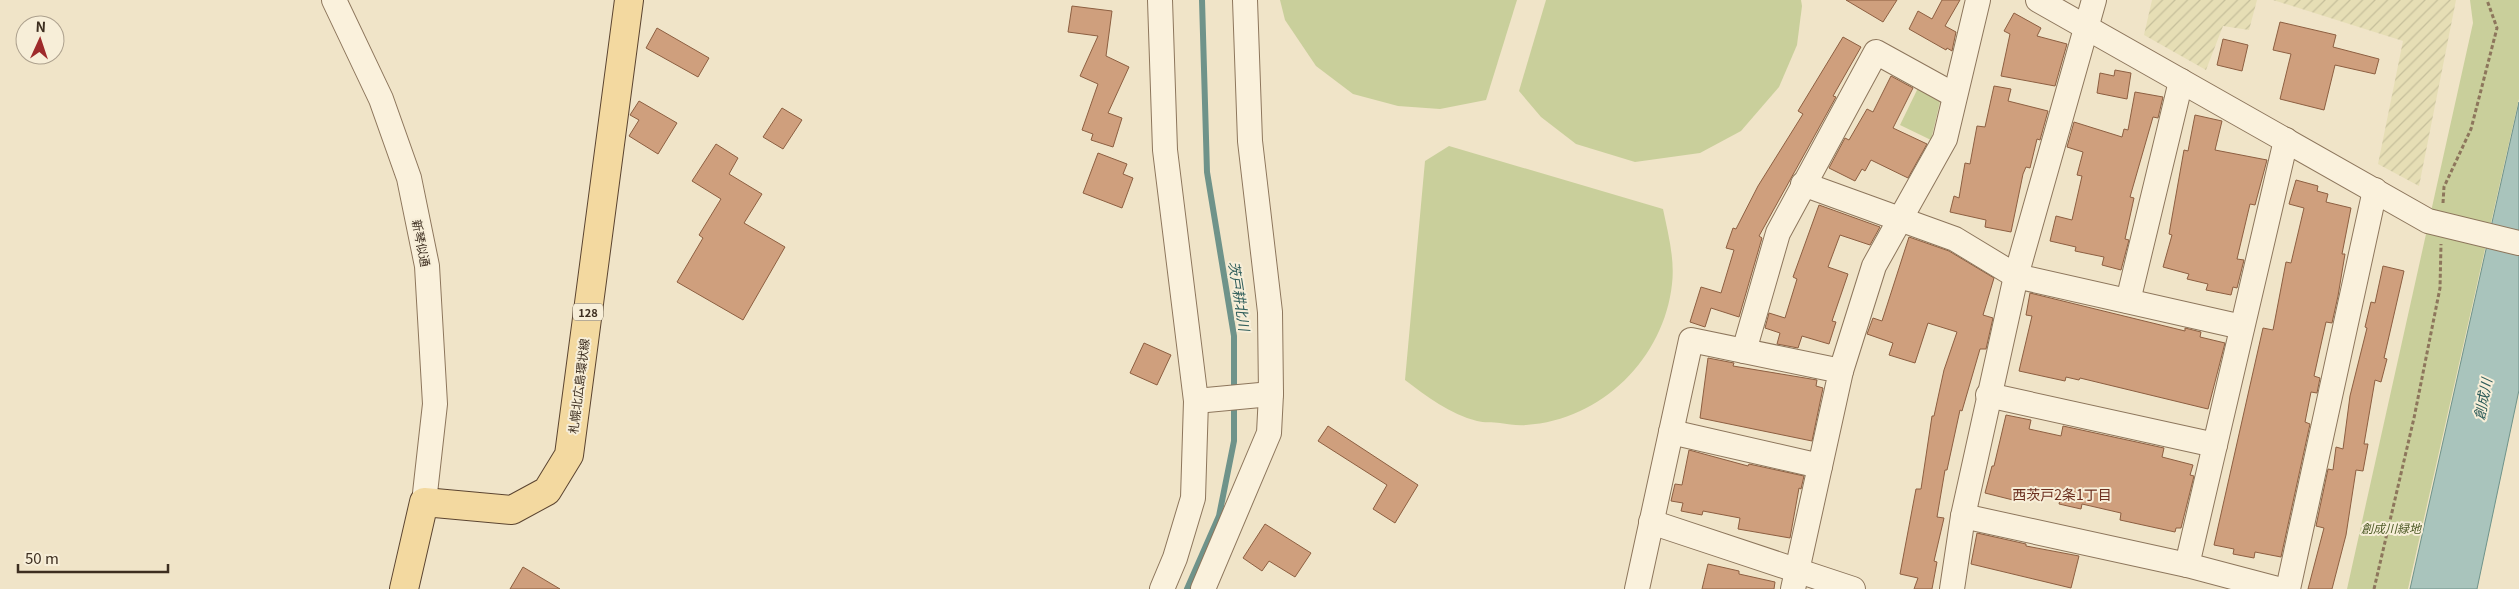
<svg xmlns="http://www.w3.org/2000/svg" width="2519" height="589" font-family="Georgia,'Noto Sans JP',serif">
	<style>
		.farmland { fill: url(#farmland-furrows) }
		.green { fill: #c9cf9b }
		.water { fill: #a9c4bc; stroke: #6f938a }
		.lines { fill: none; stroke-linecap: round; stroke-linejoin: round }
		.stream { stroke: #6f938a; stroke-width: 6 }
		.building { fill: #cf9f7d; stroke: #8d5f41 }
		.minor-casing { stroke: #8d765c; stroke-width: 26 }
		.major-casing { stroke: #5b4430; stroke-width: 30 }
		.path { stroke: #8d765c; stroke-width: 3; stroke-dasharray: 4 2.5; stroke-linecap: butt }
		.minor { stroke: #faf1dc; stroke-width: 24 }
		.major { stroke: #f3d9a0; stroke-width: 28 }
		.labels { text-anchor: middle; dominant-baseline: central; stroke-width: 4; stroke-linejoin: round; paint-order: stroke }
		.shield { fill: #f7eed8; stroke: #756857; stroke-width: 1 }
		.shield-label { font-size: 11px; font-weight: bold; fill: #3d2e20 }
		.street-label { font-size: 12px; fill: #3d2e20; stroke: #f7eed8 }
		.park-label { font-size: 12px; font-style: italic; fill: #4d5a26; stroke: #f7eed8 }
		.water-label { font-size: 14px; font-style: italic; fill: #2f5d5a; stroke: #f7eed8 }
		.neighbourhood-label { font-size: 14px; fill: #6b2e1e; stroke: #f7eed8 }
	</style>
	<defs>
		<pattern id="farmland-furrows" width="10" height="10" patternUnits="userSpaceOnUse" patternTransform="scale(1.25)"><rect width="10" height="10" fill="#e6deb5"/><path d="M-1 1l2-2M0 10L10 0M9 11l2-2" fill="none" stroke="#c6bf9b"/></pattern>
	</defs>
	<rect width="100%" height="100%" fill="#f0e4c8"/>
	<g class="farmland">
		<path d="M 2152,0 L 2257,0 L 2249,30 L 2223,26 L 2206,70 L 2144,35 Z"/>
		<path d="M 2273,0 L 2456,0 L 2419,186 L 2378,164 L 2403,41 Z"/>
	</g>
	<g class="green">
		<path d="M 1280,0 L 1517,0 L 1486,100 L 1440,109 L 1398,106 L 1353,94 L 1316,66 L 1285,20 Z"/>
		<path d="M 1546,0 L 1801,0 L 1802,6 L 1797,45 L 1779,87 L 1741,131 L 1700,153 L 1635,162 L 1576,144 L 1541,117 L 1519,91 Z"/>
		<path d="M 2470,0 L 2519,0 L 2519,99 L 2408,589 L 2347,589 L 2473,23 Z"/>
		<path d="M 1918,88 L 1940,102 L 1931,140 L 1900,125 Z"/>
		<path d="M 1449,146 L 1663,209 C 1668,233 1675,259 1672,284 C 1664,358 1602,420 1526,425 C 1518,426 1508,424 1500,423 C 1493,422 1484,423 1477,421 C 1450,414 1426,396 1405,380 L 1425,161 Z"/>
	</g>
	<path class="water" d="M 2519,102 L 2519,390 L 2477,589 L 2410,589 Z"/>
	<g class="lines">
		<path class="stream" d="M 1187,589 L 1219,516 L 1234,441 L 1234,336 L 1207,172 L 1202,0"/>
	</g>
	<g class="building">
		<path d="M 1846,0 L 1897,0 L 1883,22 Z"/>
		<path d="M 1942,0 L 1960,0 L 1945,26 L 1956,32 L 1952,51 L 1947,48 L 1946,50 L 1909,29 L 1918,11 L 1932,19 Z"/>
		<path d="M 1072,6 L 1112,11 L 1106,56 L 1129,67 L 1108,113 L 1122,118 L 1113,147 L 1091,140 L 1093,134 L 1082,130 L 1098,84 L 1080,76 L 1098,36 L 1068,32 Z"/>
		<path d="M 2014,13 L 2041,28 L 2037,36 L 2067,44 L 2055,86 L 2001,76 L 2010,34 L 2004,31 Z"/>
		<path d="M 2280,22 L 2336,35 L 2333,47 L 2379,59 L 2375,74 L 2335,65 L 2324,110 L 2280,99 L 2291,54 L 2273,50 Z"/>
		<path d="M 657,28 L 709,58 L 698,77 L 646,48 Z"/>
		<path d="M 1843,37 L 1861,47 L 1833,96 L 1836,97 L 1759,236 L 1762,238 L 1739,317 L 1711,308 L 1705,327 L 1690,322 L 1701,287 L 1721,293 L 1734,250 L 1726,248 L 1733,228 L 1736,229 L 1758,186 L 1803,114 L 1798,111 Z"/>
		<path d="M 2223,39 L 2248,45 L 2242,71 L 2217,65 Z"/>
		<path d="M 2115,70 L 2131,73 L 2127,99 L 2097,93 L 2100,73 L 2114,76 Z"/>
		<path d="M 1891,76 L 1913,88 L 1893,128 L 1927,144 L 1908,178 L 1871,160 L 1865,171 L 1862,169 L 1855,181 L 1829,168 L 1845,138 L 1849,140 L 1867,109 L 1873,112 Z"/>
		<path d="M 1994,86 L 2011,89 L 2008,101 L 2048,111 L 2040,140 L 2037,139 L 2030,168 L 2026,167 L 2023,174 L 2011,232 L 1985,227 L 1986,220 L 1950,212 L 1954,196 L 1959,198 L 1965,163 L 1970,164 L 1977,126 L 1985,127 Z"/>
		<path d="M 2135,92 L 2163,97 L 2158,118 L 2153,117 L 2130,197 L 2134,198 L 2125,239 L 2129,240 L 2121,270 L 2102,265 L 2104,257 L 2075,251 L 2076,247 L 2050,241 L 2056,216 L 2072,220 L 2082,176 L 2077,175 L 2083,152 L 2067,147 L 2074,122 L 2122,137 L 2124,129 L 2128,130 Z"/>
		<path d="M 639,101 L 677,123 L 658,154 L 629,136 L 639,120 L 630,115 Z"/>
		<path d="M 782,108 L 802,120 L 783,149 L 763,137 Z"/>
		<path d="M 2195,115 L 2222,121 L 2215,150 L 2267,160 L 2255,205 L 2250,204 L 2237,259 L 2244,260 L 2237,288 L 2233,287 L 2231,295 L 2206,290 L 2208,284 L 2187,279 L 2189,274 L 2163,267 L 2172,235 L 2169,234 L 2184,150 L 2188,151 Z"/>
		<path d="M 716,144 L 738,158 L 729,174 L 762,194 L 744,223 L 785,247 L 743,320 L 677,282 L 703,238 L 699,235 L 721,199 L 692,181 Z"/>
		<path d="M 1098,153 L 1127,164 L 1123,174 L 1133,178 L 1122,208 L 1083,193 Z"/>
		<path d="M 2296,180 L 2318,186 L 2317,191 L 2328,194 L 2326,202 L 2351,208 L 2342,254 L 2345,254 L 2338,296 L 2332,323 L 2326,322 L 2314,376 L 2320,378 L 2317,393 L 2311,392 L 2305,422 L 2310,424 L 2281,557 L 2255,552 L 2254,558 L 2233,554 L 2234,549 L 2214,545 L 2263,328 L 2273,330 L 2286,262 L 2291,263 L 2304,208 L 2289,204 Z"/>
		<path d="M 1819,205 L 1880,227 L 1870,245 L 1840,235 L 1828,267 L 1848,274 L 1832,321 L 1836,322 L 1829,344 L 1802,336 L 1798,348 L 1777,344 L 1780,333 L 1765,328 L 1769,313 L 1785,318 L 1797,279 L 1793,277 Z"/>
		<path d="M 1909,237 L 1949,251 L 1994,278 L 1983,315 L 1993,318 L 1986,349 L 1980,349 L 1962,411 L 1960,410 L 1947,470 L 1945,470 L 1937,517 L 1944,518 L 1934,561 L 1937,562 L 1932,589 L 1914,589 L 1918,578 L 1900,574 L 1916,489 L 1921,489 L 1932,416 L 1934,416 L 1944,370 L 1957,332 L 1928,323 L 1915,363 L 1889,355 L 1893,343 L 1867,334 L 1873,318 L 1882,321 Z"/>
		<path d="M 2383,266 L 2404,271 L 2384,358 L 2387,359 L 2381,382 L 2375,380 L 2364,444 L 2368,444 L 2363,471 L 2356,470 L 2346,535 L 2332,589 L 2308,589 L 2324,528 L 2316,526 L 2328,469 L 2333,470 L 2336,447 L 2343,449 L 2350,396 L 2367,328 L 2365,327 L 2371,302 L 2375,303 Z"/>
		<path d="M 2030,293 L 2185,331 L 2185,328 L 2201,332 L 2200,337 L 2225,343 L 2208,409 L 2080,378 L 2079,380 L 2066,377 L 2065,381 L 2019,371 L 2032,316 L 2026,315 Z"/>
		<path d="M 1144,343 L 1171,355 L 1157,385 L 1130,373 Z"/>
		<path d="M 1708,358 L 1734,363 L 1733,366 L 1817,380 L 1816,386 L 1823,388 L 1812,441 L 1700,418 Z"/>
		<path d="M 2006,415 L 2031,420 L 2029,429 L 2061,436 L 2063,426 L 2164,448 L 2162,457 L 2193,465 L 2190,475 L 2194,476 L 2181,528 L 2176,528 L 2175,532 L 2120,520 L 2121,513 L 2082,504 L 2081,509 L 2059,504 L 2060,500 L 2016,490 L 2013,500 L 1985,493 L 1992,466 L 1994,466 Z"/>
		<path d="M 1328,426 L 1418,485 L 1395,523 L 1373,509 L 1387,485 L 1318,441 Z"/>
		<path d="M 1689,450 L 1748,466 L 1749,464 L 1804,476 L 1801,489 L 1799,488 L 1790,538 L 1738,529 L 1740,518 L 1703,511 L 1702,515 L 1681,511 L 1683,503 L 1671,501 L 1675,484 L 1682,485 Z"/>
		<path d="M 1265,524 L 1311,553 L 1295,577 L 1269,561 L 1262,571 L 1243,558 Z"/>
		<path d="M 1977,533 L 2026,544 L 2026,546 L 2079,556 L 2071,588 L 1971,564 Z"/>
		<path d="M 1708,564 L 1739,571 L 1739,574 L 1775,582 L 1774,589 L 1702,589 Z"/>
		<path d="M 523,567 L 560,589 L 510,589 Z"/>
	</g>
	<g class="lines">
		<defs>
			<g id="minor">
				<path d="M 334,0 L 381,99 L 409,178 L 427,266 L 435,404 L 424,502"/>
				<path d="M 1160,0 L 1165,150 L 1196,401 L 1193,498 L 1175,558 L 1162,589"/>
				<path d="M 2038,0 L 2428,221 L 2519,243"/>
				<path d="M 1803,184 L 1955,239 L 2016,276 L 2242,327"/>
				<path d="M 2128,301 L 2181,81"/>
				<path d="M 1744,351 L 1778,233 L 1876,52 L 1954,95"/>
				<path d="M 1841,371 L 1874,266 L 1945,139 L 1978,0"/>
				<path d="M 1988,395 L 2215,445"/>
				<path d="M 1196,401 L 1271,394"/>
				<path d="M 1671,432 L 1820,466"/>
				<path d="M 1963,516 L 2187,565 L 2278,589"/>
				<path d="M 1651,522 L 1853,589"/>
				<path d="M 2187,565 L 2286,140"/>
				<path d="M 1203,589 L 1269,433 L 1271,394 L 1270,312 L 1250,141 L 1245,0"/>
				<path d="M 1637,589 L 1691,340 L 1841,371 L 1793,589"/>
				<path d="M 1952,589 L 1963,516 L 2016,276 L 2094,0"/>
				<path d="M 2288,589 L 2375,190"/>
			</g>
			<path id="major" d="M 404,589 L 424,502 L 512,510 L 547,491 L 569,455 L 629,0"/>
		</defs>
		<use href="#minor" class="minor-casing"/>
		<use href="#major" class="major-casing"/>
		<g class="path">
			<path d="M 2443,203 L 2444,187 L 2471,129 L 2497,28 L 2487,0"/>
			<path d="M 2374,589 L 2414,418 L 2440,288 L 2441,244"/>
		</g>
		<use href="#minor" class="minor"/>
		<use href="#major" class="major"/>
	</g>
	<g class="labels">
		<rect class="shield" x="573" y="303.5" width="30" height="17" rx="4"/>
		<g class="shield-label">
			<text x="588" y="312">128</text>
		</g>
		<g class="street-label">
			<text transform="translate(422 243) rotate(79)">新琴似通</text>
			<text transform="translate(578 386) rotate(-83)">札幌北広島環状線</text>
		</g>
		<g class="park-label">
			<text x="2391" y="527">創成川緑地</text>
		</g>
		<g class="water-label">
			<text transform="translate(1240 296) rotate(81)">茨戸耕北川</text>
			<text transform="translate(2482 399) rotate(-79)">創成川</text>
		</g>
		<g class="neighbourhood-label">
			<text x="2062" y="494">西茨戸2条1丁目</text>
		</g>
	</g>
	<g transform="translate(40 40) rotate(3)"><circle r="24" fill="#f7eed8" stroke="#ada18e"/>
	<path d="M0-4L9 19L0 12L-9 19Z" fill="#9e2a2b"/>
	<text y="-8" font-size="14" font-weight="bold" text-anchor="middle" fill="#3d2e20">N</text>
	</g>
	<path d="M18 564v8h150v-8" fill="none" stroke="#3d2e20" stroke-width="2.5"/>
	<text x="25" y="564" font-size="15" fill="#3d2e20" stroke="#f7eed8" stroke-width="4" paint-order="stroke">50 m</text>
</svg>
